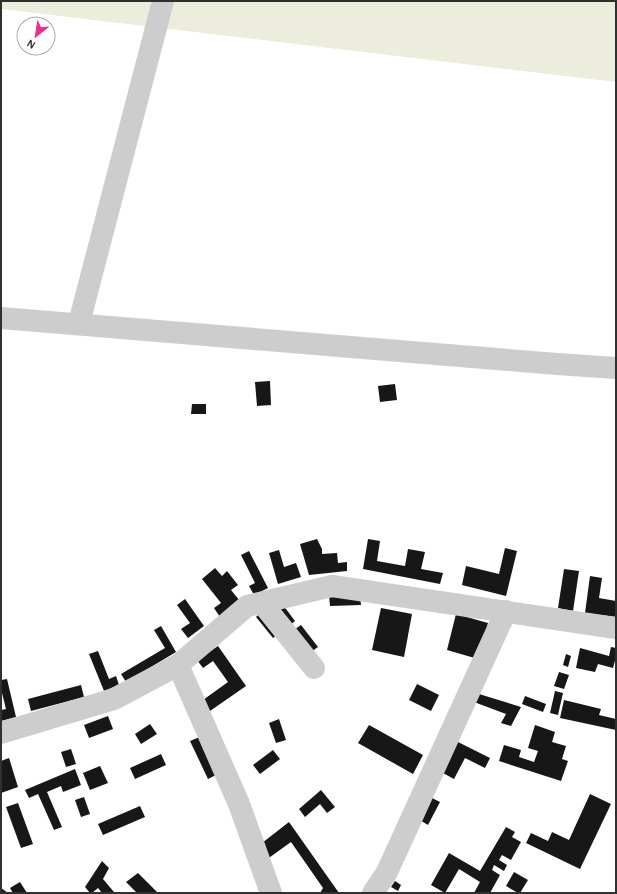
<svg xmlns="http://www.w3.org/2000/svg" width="617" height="894" font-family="'Alegreya Sans',sans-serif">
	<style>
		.green { fill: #ededdd }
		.building { fill: #171717 }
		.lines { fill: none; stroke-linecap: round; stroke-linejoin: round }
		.minor { stroke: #cdcdcd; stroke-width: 22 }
	</style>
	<rect width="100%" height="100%" fill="#fff"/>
	<path class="green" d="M 1,1 L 616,1 L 616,82 L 1,9 Z"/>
	<g class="building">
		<path d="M 270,381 L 271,405 L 257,406 L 255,382 Z"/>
		<path d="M 395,384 L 397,400 L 380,402 L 378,386 Z"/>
		<path d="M 192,404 L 206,404 L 206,414 L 191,414 Z"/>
		<path d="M 317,539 L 322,549 L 322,554 L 337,553 L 338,563 L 347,562 L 347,571 L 309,575 L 300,544 Z"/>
		<path d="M 368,539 L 380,541 L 377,561 L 405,566 L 408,549 L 425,552 L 421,569 L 443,573 L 440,584 L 363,569 Z"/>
		<path d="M 505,548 L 517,551 L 506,596 L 462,585 L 466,566 L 499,574 Z"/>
		<path d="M 279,550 L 284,567 L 296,563 L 301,577 L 278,584 L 269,553 Z"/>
		<path d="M 249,551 L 268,588 L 254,595 L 249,586 L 255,583 L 241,555 Z"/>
		<path d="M 215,568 L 222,576 L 227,571 L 238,585 L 231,590 L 240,601 L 220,617 L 214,608 L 221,603 L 202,579 Z"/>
		<path d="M 564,569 L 579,571 L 573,611 L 558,608 Z"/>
		<path d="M 590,576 L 602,578 L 599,598 L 616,601 L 616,617 L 585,613 Z"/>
		<path d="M 329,595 L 360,595 L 361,605 L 330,606 Z"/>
		<path d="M 185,599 L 204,626 L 188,638 L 181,629 L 190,623 L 177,605 Z"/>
		<path d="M 283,605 L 295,621 L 288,627 L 276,611 Z"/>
		<path d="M 381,608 L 412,614 L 404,657 L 372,650 Z"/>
		<path d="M 263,611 L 280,632 L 273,638 L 256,617 Z"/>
		<path d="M 456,614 L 488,623 L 478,659 L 447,650 Z"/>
		<path d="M 301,625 L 318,647 L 308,654 L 291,632 Z"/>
		<path d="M 161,626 L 176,652 L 126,682 L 121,674 L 165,648 L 154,630 Z"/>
		<path d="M 218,646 L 246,686 L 210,711 L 203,700 L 228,682 L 213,661 L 203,668 L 197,660 Z"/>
		<path d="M 611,647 L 616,648 L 616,657 L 613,668 L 598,664 L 595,672 L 576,668 L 580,648 L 609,656 Z"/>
		<path d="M 98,651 L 109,679 L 116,676 L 119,685 L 104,691 L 89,654 Z"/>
		<path d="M 566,654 L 571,656 L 568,667 L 563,665 Z"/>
		<path d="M 559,672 L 569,675 L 564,689 L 554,686 Z"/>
		<path d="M 7,679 L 16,717 L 1,721 L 1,710 L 6,709 L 1,689 L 1,680 Z"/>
		<path d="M 417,684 L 439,695 L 431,711 L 409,700 Z"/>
		<path d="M 81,685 L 84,697 L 31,711 L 28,699 Z"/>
		<path d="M 555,691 L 563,693 L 558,715 L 550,713 Z"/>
		<path d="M 479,694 L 521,707 L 511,726 L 501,723 L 506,714 L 474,702 Z"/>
		<path d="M 525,696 L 546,704 L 543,712 L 522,704 Z"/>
		<path d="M 564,700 L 601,709 L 599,715 L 616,719 L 616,730 L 560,718 Z"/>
		<path d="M 108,716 L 113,729 L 89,738 L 84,725 Z"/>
		<path d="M 279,719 L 286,740 L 276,743 L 269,723 Z"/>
		<path d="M 150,724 L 157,734 L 141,744 L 135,734 Z"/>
		<path d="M 369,725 L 423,755 L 413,774 L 358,743 Z"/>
		<path d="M 535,725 L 555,732 L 552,742 L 566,746 L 562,759 L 568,761 L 561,781 L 499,761 L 504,745 L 521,750 L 519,757 L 534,762 L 538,751 L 528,748 Z"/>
		<path d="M 202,736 L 220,773 L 208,779 L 190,741 Z"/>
		<path d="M 456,741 L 490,758 L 485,768 L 465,758 L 454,779 L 441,772 Z"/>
		<path d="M 71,749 L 76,764 L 66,767 L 61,752 Z"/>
		<path d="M 273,750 L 280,759 L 260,774 L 253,765 Z"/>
		<path d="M 161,754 L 166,765 L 135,779 L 130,768 Z"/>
		<path d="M 9,758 L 18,787 L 1,793 L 1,761 Z"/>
		<path d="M 100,766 L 108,783 L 90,790 L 83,773 Z"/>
		<path d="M 75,769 L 81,785 L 63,792 L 61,786 L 47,792 L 62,827 L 54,830 L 38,794 L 29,798 L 25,790 Z"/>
		<path d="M 321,790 L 335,807 L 327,813 L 320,804 L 305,817 L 299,809 Z"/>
		<path d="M 590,794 L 611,804 L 580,869 L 526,843 L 531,833 L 548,841 L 552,832 L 569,840 Z"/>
		<path d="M 84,797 L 90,814 L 81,817 L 75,800 Z"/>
		<path d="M 430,797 L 440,802 L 428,825 L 418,819 Z"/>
		<path d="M 18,803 L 33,844 L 21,848 L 6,807 Z"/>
		<path d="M 140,806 L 145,817 L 103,835 L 98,824 Z"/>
		<path d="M 289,822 L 339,893 L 320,893 L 323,888 L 291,842 L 266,860 L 262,843 Z"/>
		<path d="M 506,827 L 515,832 L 512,837 L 521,842 L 511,860 L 502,855 L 499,860 L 507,865 L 504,871 L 494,865 L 492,870 L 500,875 L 490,893 L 474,893 L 480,882 L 459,869 L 445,893 L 431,885 L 449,853 L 480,871 Z"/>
		<path d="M 102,861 L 109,868 L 103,879 L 114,892 L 102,893 L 98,888 L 92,893 L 90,893 L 85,887 Z"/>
		<path d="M 514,872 L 528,880 L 520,893 L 518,893 L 506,886 Z"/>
		<path d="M 138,873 L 158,893 L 137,893 L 126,882 Z"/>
		<path d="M 395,881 L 401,885 L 398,891 L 391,887 Z"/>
		<path d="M 20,882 L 27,893 L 13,893 L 10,888 Z"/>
		<path d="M 1,888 L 8,893 L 1,893 Z"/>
	</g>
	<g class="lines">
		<g class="minor">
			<path d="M 1,318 L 557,364 L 616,368"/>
			<path d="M 79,323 L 163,1"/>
			<path d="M 262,603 L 314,668"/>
			<path d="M 178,665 L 239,804 L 271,893"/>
			<path d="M 1,733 L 114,699 L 178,665 L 247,606 L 332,586 L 616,628"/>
			<path d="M 373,893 L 387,872 L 506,611"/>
		</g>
	</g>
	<rect width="617" height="894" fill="none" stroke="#303030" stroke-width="4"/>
	<g transform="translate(36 36) rotate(210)"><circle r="19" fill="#ffffff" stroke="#acacac"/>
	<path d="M0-3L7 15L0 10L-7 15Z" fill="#ee2a8e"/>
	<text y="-6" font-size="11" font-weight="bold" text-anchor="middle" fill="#303030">N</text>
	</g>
</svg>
